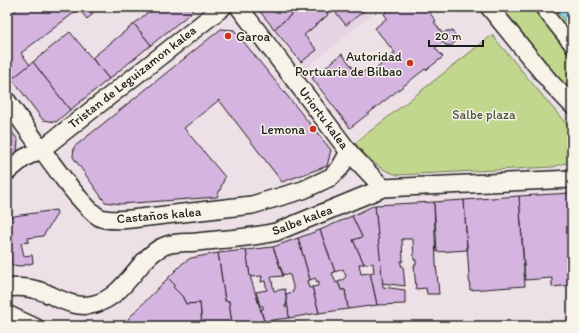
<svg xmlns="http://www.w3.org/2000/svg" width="579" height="333" font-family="Itim,sans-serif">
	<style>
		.built { fill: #e6d3e4 }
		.green { fill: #c0d78d; stroke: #6e7a54 }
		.water { fill: #8cd4ed; stroke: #5f8a99 }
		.building { fill: #d6b4e0; stroke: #1c1c1c }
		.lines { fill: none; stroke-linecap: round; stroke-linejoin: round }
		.pedestrian-casing { stroke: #1c1c1c; stroke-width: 16 }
		.minor-casing { stroke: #1c1c1c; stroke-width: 20 }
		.pedestrian { stroke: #f7f3e8; stroke-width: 13 }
		.minor { stroke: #f7f3e8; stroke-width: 17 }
		.poi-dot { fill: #c8321e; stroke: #f7f3e8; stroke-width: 1.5 }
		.labels { text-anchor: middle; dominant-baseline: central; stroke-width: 3; stroke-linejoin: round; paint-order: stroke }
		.poi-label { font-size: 13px; fill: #1c1c1c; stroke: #f7f3e8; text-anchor: end }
		.street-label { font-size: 13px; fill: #1c1c1c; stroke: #f7f3e8 }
		.park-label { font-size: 13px; fill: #4d543e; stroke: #f7f3e8 }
	</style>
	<rect width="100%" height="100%" fill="#ede0e6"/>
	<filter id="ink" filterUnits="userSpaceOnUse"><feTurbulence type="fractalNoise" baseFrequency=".025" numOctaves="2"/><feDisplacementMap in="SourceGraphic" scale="8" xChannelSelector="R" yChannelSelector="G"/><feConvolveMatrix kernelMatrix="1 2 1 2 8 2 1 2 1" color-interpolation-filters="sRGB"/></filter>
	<g filter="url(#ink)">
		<path class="built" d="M 301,7 L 381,7 L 305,69 L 301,62 L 274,29 Z"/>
		<g class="green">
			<path d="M 485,7 L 553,7 L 572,28 L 572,116 L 552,98 Z"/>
			<path d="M 492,35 L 572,131 L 572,161 L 553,167 L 398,175 C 379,170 367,158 355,143 Z"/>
		</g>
		<path class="water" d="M 553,7 L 572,7 L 572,28 Z"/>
		<g class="building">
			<path d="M 20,7 L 87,7 L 93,14 L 87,19 L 79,9 L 21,53 L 30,65 L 12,79 L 7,72 L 7,17 Z"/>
			<path d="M 87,7 L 95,7 L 91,11 Z"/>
			<path d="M 154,7 L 190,7 L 193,11 L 151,45 L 134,24 Z"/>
			<path d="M 258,7 L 301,7 L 274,29 L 258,9 Z"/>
			<path d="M 301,7 L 323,7 L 328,15 L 304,35 L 317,50 L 301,62 L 274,29 Z"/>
			<path d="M 331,7 L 369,7 L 346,25 Z"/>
			<path d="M 392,7 L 396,7 L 398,10 L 401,7 L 421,7 L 423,9 L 425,7 L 436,21 L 434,22 L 443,34 L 446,31 L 452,31 L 456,36 L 455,42 L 451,46 L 445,45 L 443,42 L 435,48 L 443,57 L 426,70 L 425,69 L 350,128 L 312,78 L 342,54 L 359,76 L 368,68 L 371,73 L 395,53 L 375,28 L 387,18 L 384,14 Z"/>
			<path d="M 134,24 L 151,45 L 109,79 L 92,58 Z"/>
			<path d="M 221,29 L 234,30 L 331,150 L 327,166 L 282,182 L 219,100 L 184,128 L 225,177 L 217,197 L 120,204 L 105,202 L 73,157 L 74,147 Z"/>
			<path d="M 70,32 L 109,79 L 70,110 L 33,62 Z"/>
			<path d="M 33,62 L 70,110 L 56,122 L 43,120 L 12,79 Z"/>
			<path d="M 7,125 L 18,140 L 17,152 L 7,160 Z"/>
			<path d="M 572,193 L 572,285 L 552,287 L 552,278 L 525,280 L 519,196 Z"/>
			<path d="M 519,196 L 525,286 L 470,290 L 464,200 Z"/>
			<path d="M 464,200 L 467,250 L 437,252 L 434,202 Z"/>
			<path d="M 434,202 L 436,264 L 439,294 L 427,294 L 426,288 L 416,289 L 414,265 L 416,265 L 416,260 L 414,260 L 413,239 L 402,239 L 403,261 L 401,261 L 401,266 L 403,266 L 405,286 L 382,283 L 375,205 Z"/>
			<path d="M 375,205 L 383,287 L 405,290 L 405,304 L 377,305 L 370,273 L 374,272 L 373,263 L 364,264 L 353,240 L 362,237 L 352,216 Z"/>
			<path d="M 56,210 L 57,214 L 43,236 L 28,238 L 29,242 L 21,243 L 24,256 L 32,255 L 33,263 L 21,266 L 11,265 L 7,234 L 7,217 Z"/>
			<path d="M 352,216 L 362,237 L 353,240 L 364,264 L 359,264 L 361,274 L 370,273 L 377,305 L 348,309 L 345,290 L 341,290 L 338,282 L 344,279 L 346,276 L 343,269 L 335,272 L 320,230 Z"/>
			<path d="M 320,230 L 335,272 L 332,273 L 336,283 L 338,282 L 341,290 L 345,290 L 348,309 L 319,313 L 312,287 L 318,286 L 319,281 L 317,282 L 315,278 L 310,280 L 298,238 Z"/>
			<path d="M 298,238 L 310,280 L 307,281 L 309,288 L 312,287 L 319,313 L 289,318 L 286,294 L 292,292 L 294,290 L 290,275 L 283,274 L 273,247 Z"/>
			<path d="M 273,247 L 283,276 L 271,277 L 274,291 L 285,289 L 287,305 L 285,305 L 285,307 L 288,307 L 289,318 L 264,321 L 261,309 L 263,309 L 263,306 L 260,306 L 256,292 L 267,290 L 265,281 L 261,282 L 262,276 L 250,277 L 246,250 Z"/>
			<path d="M 246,250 L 250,276 L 264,321 L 232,326 L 229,301 L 225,301 L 218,253 Z"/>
			<path d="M 218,253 L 225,301 L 229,301 L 232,326 L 202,326 L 200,303 L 186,304 L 182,296 L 173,287 L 175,285 L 168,278 L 183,263 L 191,258 Z"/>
			<path d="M 168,278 L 175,285 L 173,287 L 182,296 L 186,304 L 200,303 L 202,326 L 128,326 L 128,319 Z"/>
		</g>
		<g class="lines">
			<defs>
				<g id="pedestrian">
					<path d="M 541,7 L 572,46"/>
					<path d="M 7,312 L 37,326"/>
				</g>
				<g id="minor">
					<path d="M 239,7 L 349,152 L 383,188"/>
					<path d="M 489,7 L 550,82 L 572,105"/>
					<path d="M 7,101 C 22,121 83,212 101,218 C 110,221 121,220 131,219 L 252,205 L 303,190 L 331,177 L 340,168 L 349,152"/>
					<path d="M 7,172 L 24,158 L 42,149 L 223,7"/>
					<path d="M 7,288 C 21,286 33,288 46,293 C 62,300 77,309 95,304 C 128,295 139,254 167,245 C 176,242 188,243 197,242 C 224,239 250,238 276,232 L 383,188 L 572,179"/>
				</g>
			</defs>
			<use href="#pedestrian" class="pedestrian-casing"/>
			<use href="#minor" class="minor-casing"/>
			<use href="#pedestrian" class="pedestrian"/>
			<use href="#minor" class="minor"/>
		</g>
	</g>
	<g class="poi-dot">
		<circle cx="228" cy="36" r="4"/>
		<circle cx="410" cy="63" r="4"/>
		<circle cx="313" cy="129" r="4"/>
	</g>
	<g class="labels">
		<g class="poi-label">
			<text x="236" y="36" text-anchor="start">Garoa</text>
			<text x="402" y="56">Autoridad<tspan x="402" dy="15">Portuaria de Bilbao</tspan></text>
			<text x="305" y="129">Lemona</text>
		</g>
		<g class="street-label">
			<text transform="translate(132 77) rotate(-38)">Tristan de Leguizamon kalea</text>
			<text transform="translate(324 118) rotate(53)">Uriortu kalea</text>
			<text transform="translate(159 215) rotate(-5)">Castaños kalea</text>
			<text transform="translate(302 220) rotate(-21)">Salbe kalea</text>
		</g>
		<g class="park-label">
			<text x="484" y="114">Salbe plaza</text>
		</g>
	</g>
	<rect width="579" height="333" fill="none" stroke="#f7f3e8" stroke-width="24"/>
	<rect x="12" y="12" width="555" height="309" fill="none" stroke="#1c1c1c" stroke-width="1.5" filter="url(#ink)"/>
	<path d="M429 40v6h54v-6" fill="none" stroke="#1c1c1c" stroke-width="2"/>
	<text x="435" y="40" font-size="12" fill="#1c1c1c" stroke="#f7f3e8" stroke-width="3" paint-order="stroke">20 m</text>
</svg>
